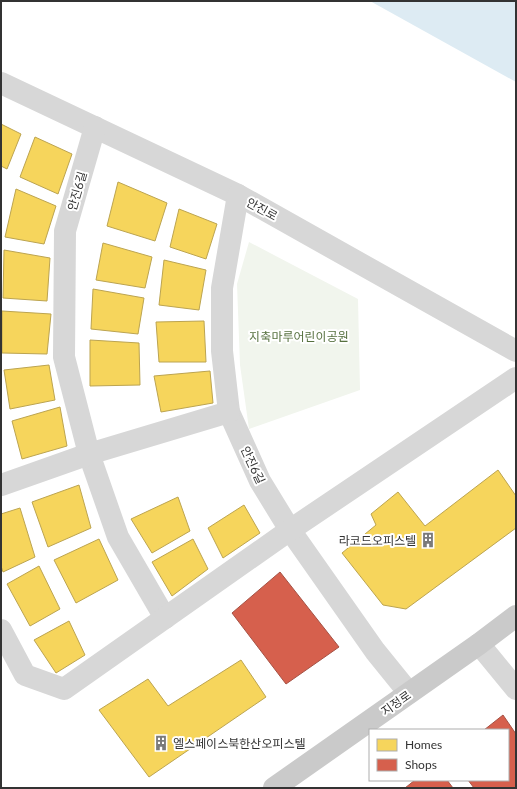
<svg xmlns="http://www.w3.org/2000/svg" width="517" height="789" font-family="Lato,'Noto Sans KR',sans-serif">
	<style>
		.green { fill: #f1f5ed }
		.water { fill: #ddebf3 }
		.homes { fill: #f6d55c; stroke: #bca450 }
		.shops { fill: #d6604d; stroke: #a55245 }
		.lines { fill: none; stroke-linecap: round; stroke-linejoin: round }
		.minor { stroke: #d7d7d7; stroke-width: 22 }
		.major { stroke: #cacaca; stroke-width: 22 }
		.labels { text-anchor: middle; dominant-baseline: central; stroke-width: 4; stroke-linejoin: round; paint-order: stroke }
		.street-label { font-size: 12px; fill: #333; stroke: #fff }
		.park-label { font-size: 12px; fill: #56703f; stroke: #fff }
		.poi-label { font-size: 12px; fill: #333; stroke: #fff; text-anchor: end }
	</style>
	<rect width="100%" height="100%" fill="#fff"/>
	<path class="green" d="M 249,242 L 358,299 L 360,390 L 249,429 L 240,365 L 237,284 Z"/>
	<path class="water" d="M 370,1 L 516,1 L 516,82 Z"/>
	<g class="homes">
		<path d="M 1,124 L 21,134 L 7,169 L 1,166 Z"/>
		<path d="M 35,137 L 72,154 L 58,194 L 20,177 Z"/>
		<path d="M 118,182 L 167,203 L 155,241 L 107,226 Z"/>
		<path d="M 16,189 L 56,206 L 44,244 L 5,237 Z"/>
		<path d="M 179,209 L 217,224 L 206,259 L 170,247 Z"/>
		<path d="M 103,243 L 152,257 L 145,288 L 96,280 Z"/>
		<path d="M 4,250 L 50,258 L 47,301 L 3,298 Z"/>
		<path d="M 164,260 L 206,270 L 199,310 L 159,305 Z"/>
		<path d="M 93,289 L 144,298 L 138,334 L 91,329 Z"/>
		<path d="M 2,311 L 51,314 L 47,354 L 2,353 Z"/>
		<path d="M 204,321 L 206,362 L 159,362 L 156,322 Z"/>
		<path d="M 90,340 L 139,343 L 140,385 L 90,386 Z"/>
		<path d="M 49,365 L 55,400 L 10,409 L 4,370 Z"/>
		<path d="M 210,371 L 213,403 L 161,412 L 154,376 Z"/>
		<path d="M 60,407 L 67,446 L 22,459 L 12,421 Z"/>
		<path d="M 498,470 L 516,496 L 516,528 L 406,609 L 383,605 L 342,553 L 376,525 L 371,514 L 398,492 L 425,526 Z"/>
		<path d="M 79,485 L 91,528 L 48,547 L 32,502 Z"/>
		<path d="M 178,497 L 190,531 L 152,553 L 131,519 Z"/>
		<path d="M 244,505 L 260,533 L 223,558 L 208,528 Z"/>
		<path d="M 20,508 L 35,557 L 3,572 L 1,566 L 1,514 Z"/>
		<path d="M 99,539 L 118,580 L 76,603 L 54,560 Z"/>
		<path d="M 193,539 L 208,569 L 172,596 L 152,562 Z"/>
		<path d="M 39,566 L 60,609 L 30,626 L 7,584 Z"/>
		<path d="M 69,621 L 85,655 L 56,673 L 34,640 Z"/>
		<path d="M 241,660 L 266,697 L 149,777 L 99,710 L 148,679 L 168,706 Z"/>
	</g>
	<g class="shops">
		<path d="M 280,572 L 339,647 L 286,684 L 232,613 Z"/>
		<path d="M 503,715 L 516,734 L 516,788 L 474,788 L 468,780 L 508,780 L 508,730 L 484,730 Z"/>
		<path d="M 415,780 L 447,780 L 453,788 L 405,788 Z"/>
	</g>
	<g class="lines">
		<g class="minor">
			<path d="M 1,83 L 238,195 L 516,351"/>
			<path d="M 95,127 L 65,231 L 64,357 L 89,454 L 118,537 L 165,618"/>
			<path d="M 238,195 L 222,288 L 222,351 L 229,412 L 260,481 L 290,530 L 375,651 L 409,693"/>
			<path d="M 1,485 L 89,454 L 229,412"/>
			<path d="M 1,630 L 25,675 L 64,689 L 290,530 L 516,378"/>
			<path d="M 479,644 L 516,689"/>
		</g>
		<path class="major" d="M 274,788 L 479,644 L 516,616"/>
	</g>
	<defs>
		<symbol id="building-bare" viewBox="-9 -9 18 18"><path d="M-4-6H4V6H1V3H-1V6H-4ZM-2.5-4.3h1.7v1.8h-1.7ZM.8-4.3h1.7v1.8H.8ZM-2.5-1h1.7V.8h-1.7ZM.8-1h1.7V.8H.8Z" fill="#7a7a7a" stroke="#fff" stroke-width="2.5" paint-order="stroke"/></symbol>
	</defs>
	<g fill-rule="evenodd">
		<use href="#building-bare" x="417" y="529" width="22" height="22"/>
		<use href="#building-bare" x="150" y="732" width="22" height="22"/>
	</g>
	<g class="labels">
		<g class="street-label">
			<text transform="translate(77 191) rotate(-74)">안진6길</text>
			<text transform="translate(262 209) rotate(29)">안진로</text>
			<text transform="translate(253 465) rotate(65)">안진6길</text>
			<text transform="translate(396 703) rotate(-35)">지정로</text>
		</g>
		<g class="park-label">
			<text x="299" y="336">지축마루어린이공원</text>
		</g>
		<g class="poi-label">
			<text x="416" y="540">라코드오피스텔</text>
			<text x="173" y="743" text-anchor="start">엘스페이스북한산오피스텔</text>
		</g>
	</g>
	<rect width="517" height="789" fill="none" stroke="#333333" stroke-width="4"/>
	<rect x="369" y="729" width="140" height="52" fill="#ffffff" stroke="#adadad"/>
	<rect x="377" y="739" width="20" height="12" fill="#f6d55c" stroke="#adadad"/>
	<text x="405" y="749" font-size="12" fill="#333333">Homes</text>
	<rect x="377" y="759" width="20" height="12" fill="#d6604d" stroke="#adadad"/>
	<text x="405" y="769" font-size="12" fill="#333333">Shops</text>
</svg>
